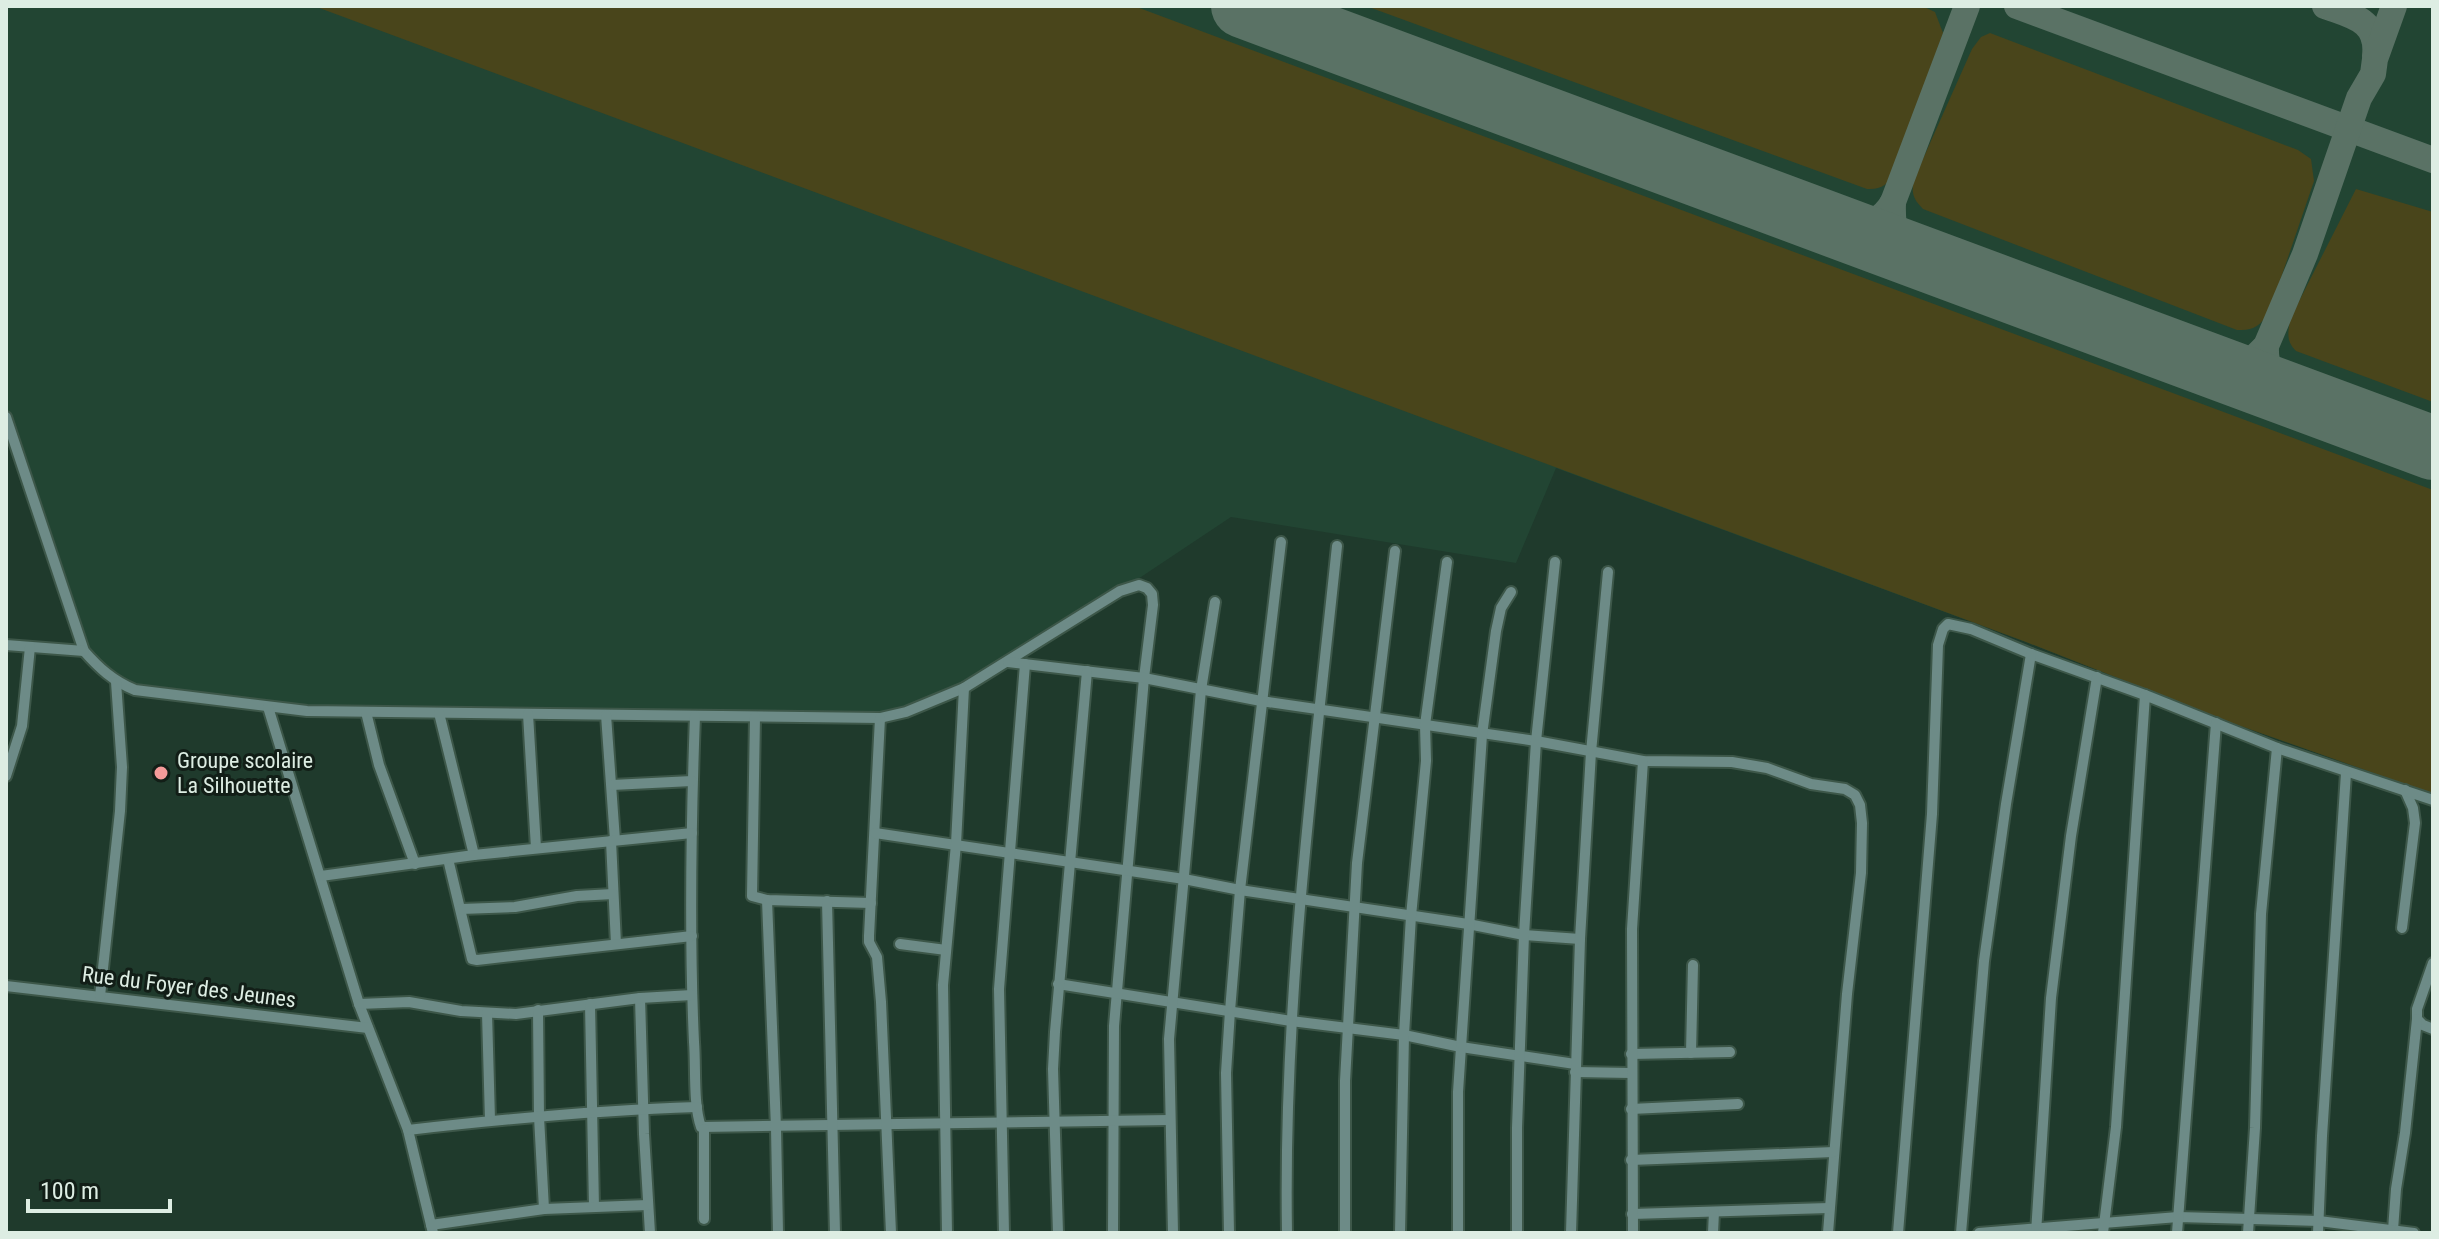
<svg xmlns="http://www.w3.org/2000/svg" width="2439" height="1239" font-family="'Roboto Condensed',sans-serif">
	<style>
		.built { fill: #224533 }
		.green { fill: #49451b }
		.lines { fill: none; stroke-linecap: round; stroke-linejoin: round }
		.taxiway { stroke: #5a7265; stroke-width: 26 }
		.runway { stroke: #5a7265; stroke-width: 64 }
		.street-casing { stroke: #3d5749; stroke-width: 14 }
		.street { stroke: #6d8b87; stroke-width: 10 }
		.poi-dot { fill: #f59b9a; stroke: #121e17; stroke-width: 3 }
		.labels { text-anchor: middle; dominant-baseline: central; stroke-width: 6; stroke-linejoin: round; paint-order: stroke }
		.poi-label { font-size: 22px; fill: #ddede3; stroke: #121e17; text-anchor: start }
		.street-label { font-size: 22px; fill: #ddede3; stroke: #121e17 }
	</style>
	<rect width="100%" height="100%" fill="#1f3a2c"/>
	<path class="built" d="M 6,6 L 2433,6 L 2433,794 L 2232,723 L 2026,642 L 1556,468 L 1516,563 L 1231,517 L 1120,591 L 964,688 L 890,717 L 366,712 L 135,690 L 84,651 L 6,417 Z"/>
	<g class="green">
		<path d="M 314,6 L 1134,6 L 2433,490 L 2433,794 L 2232,723 L 2026,642 Z"/>
		<path d="M 1366,6 L 1922,6 L 1935,12 L 1943,33 L 1895,173 C 1888,184 1881,190 1867,189 Z"/>
		<path d="M 1990,33 L 2298,150 L 2311,159 L 2314,181 L 2269,313 C 2259,326 2254,331 2237,330 L 1923,209 C 1913,199 1911,193 1914,179 L 1972,49 L 1981,37 Z"/>
		<path d="M 2356,189 L 2433,212 L 2433,402 L 2296,351 C 2286,341 2288,333 2290,319 Z"/>
	</g>
	<g class="lines">
		<g class="taxiway">
			<path d="M 2017,6 L 2433,160"/>
			<path d="M 2325,6 C 2352,16 2379,20 2375,56"/>
			<path d="M 1893,202 C 1892,232 1895,236 1917,256"/>
			<path d="M 1844,230 C 1866,225 1882,222 1893,202 L 1967,6"/>
			<path d="M 2266,346 C 2265,366 2272,378 2284,393"/>
			<path d="M 2218,369 L 2239,366 L 2252,360 L 2266,346 L 2305,254 L 2359,98 L 2373,74 L 2375,59 L 2394,6"/>
		</g>
		<path class="runway" d="M 1243,6 L 2433,448"/>
		<defs>
			<g id="street">
				<path d="M 6,417 L 84,651 C 99,668 113,681 135,690 L 307,711 L 880,718 L 906,712 L 964,688 L 1120,591 L 1139,585 L 1147,588 L 1152,594 L 1153,605 L 1144,678 L 1114,1026 L 1113,1233"/>
				<path d="M 6,645 L 84,651"/>
				<path d="M 1008,662 L 1144,678 L 1261,701 L 1536,741 L 1643,761 L 1732,762 L 1767,768 L 1811,784 L 1845,789 L 1855,795 L 1860,805 L 1862,823 L 1861,873 L 1847,994 L 1828,1233"/>
				<path d="M 268,707 L 359,1004 L 408,1130 L 433,1233"/>
				<path d="M 366,712 L 379,765 L 415,864"/>
				<path d="M 439,713 L 474,855"/>
				<path d="M 528,714 L 536,848"/>
				<path d="M 606,715 L 615,840"/>
				<path d="M 695,716 C 691,824 689,934 694,1042 C 696,1067 693,1105 701,1127 L 1169,1120"/>
				<path d="M 755,717 L 752,896 L 767,900 L 871,903"/>
				<path d="M 880,718 L 869,936 L 869,942 L 877,957 L 881,1002 L 891,1233"/>
				<path d="M 6,776 L 22,726 L 30,647"/>
				<path d="M 612,785 L 692,781"/>
				<path d="M 875,833 L 1184,879 L 1240,890 L 1468,924 L 1524,935 L 1580,939"/>
				<path d="M 611,841 L 616,944"/>
				<path d="M 448,859 L 472,959 L 477,960 L 692,936"/>
				<path d="M 321,876 L 474,855 L 692,833"/>
				<path d="M 767,900 L 776,1128 L 778,1233"/>
				<path d="M 827,901 L 835,1233"/>
				<path d="M 461,909 L 515,907 L 577,896 L 613,894"/>
				<path d="M 2402,928 L 2415,823 L 2413,808 L 2405,790"/>
				<path d="M 900,944 L 946,950"/>
				<path d="M 2433,963 L 2417,1009 L 2417,1019 L 2423,1025 L 2433,1029"/>
				<path d="M 1058,984 L 1291,1021 L 1404,1035 L 1461,1047 L 1575,1064"/>
				<path d="M 6,986 L 368,1028"/>
				<path d="M 100,996 L 120,811 L 122,767 L 116,682"/>
				<path d="M 640,998 L 644,1134 L 650,1233"/>
				<path d="M 359,1004 L 409,1002 L 461,1011 L 516,1014 L 640,998 L 692,995"/>
				<path d="M 590,1004 L 594,1207"/>
				<path d="M 538,1010 L 539,1117 L 544,1209"/>
				<path d="M 487,1013 L 490,1120"/>
				<path d="M 1691,1053 L 1693,965"/>
				<path d="M 1631,1054 L 1730,1052"/>
				<path d="M 1575,1072 L 1631,1073"/>
				<path d="M 1631,1109 L 1738,1104"/>
				<path d="M 408,1130 C 504,1119 601,1110 697,1107"/>
				<path d="M 1631,1160 L 1834,1152"/>
				<path d="M 1632,1214 L 1829,1208"/>
				<path d="M 704,1219 L 704,1129"/>
				<path d="M 431,1225 L 544,1209 L 648,1205"/>
				<path d="M 2393,1230 L 2396,1189 L 2405,1133 L 2417,1019"/>
				<path d="M 947,1233 L 943,985 L 956,844 L 964,688"/>
				<path d="M 1004,1233 L 999,989 L 1025,664"/>
				<path d="M 1058,1233 L 1053,1069 L 1055,1032 L 1087,671"/>
				<path d="M 1173,1233 L 1169,1039 L 1201,690 L 1215,602"/>
				<path d="M 1229,1233 L 1226,1073 L 1230,1011 L 1240,890 L 1281,542"/>
				<path d="M 1287,1233 C 1283,1003 1313,775 1337,546"/>
				<path d="M 1345,1233 L 1345,1081 L 1357,863 L 1395,551"/>
				<path d="M 1400,1233 L 1404,1035 L 1411,916 L 1426,761 L 1425,725 L 1447,562"/>
				<path d="M 1458,1233 L 1458,1092 L 1482,735 L 1496,631 L 1501,608 L 1511,592"/>
				<path d="M 1517,1233 L 1517,1128 L 1524,935 L 1536,741 L 1555,562"/>
				<path d="M 1571,1233 L 1580,939 L 1591,752 L 1608,572"/>
				<path d="M 1633,1233 L 1632,929 L 1643,761"/>
				<path d="M 1713,1233 L 1714,1212"/>
				<path d="M 1898,1233 L 1932,814 L 1938,645 L 1943,629 L 1948,624 L 1971,629 L 2031,654 L 2145,695"/>
				<path d="M 1961,1233 L 1984,961 L 2006,804 L 2031,654"/>
				<path d="M 1979,1233 L 2178,1217 L 2319,1221 L 2414,1233"/>
				<path d="M 2036,1233 L 2051,998 L 2071,836 L 2097,677"/>
				<path d="M 2103,1233 L 2116,1127 L 2145,695 L 2277,748 L 2433,800"/>
				<path d="M 2177,1233 L 2216,723"/>
				<path d="M 2248,1233 L 2255,1128 L 2261,914 L 2277,748"/>
				<path d="M 2318,1233 L 2322,1136 L 2346,773"/>
			</g>
		</defs>
		<use href="#street" class="street-casing"/>
		<use href="#street" class="street"/>
	</g>
	<circle class="poi-dot" cx="161" cy="773" r="8"/>
	<g class="labels">
		<g class="poi-label">
			<text x="177" y="760">Groupe scolaire<tspan x="177" dy="25">La Silhouette</tspan></text>
		</g>
		<g class="street-label">
			<text transform="translate(189 987) rotate(7)">Rue du Foyer des Jeunes</text>
		</g>
	</g>
	<rect width="2439" height="1239" fill="none" stroke="#ddede3" stroke-width="16"/>
	<path d="M28 1199v12h142v-12" fill="none" stroke="#ddede3" stroke-width="4"/>
	<text x="40" y="1199" font-size="24" fill="#ddede3" stroke="#121e17" stroke-width="6" paint-order="stroke">100 m</text>
</svg>
